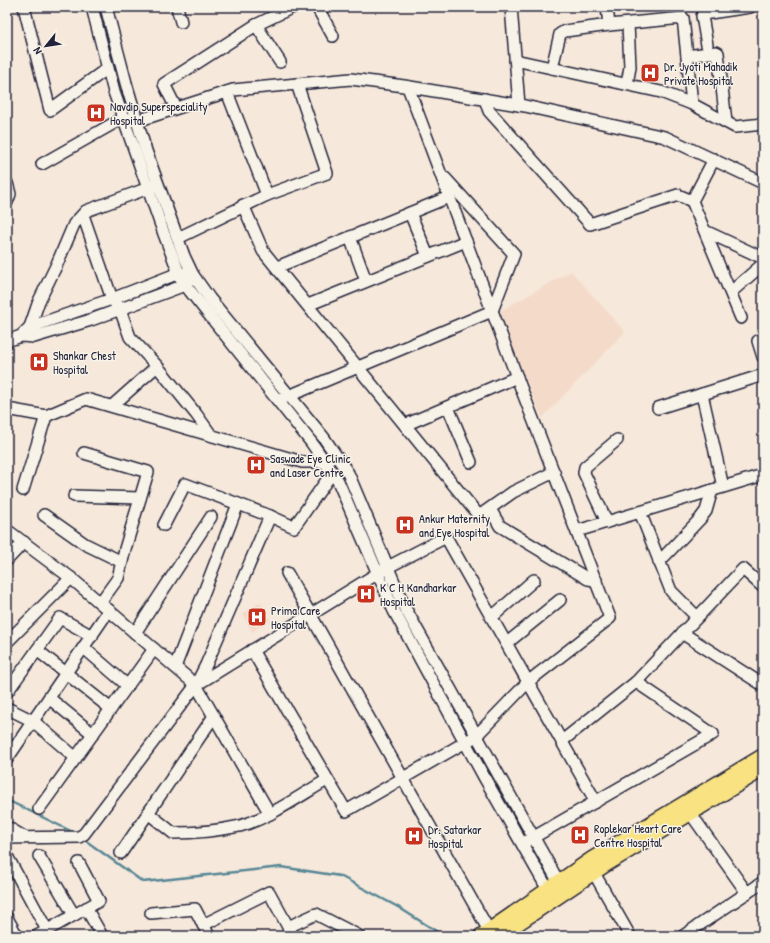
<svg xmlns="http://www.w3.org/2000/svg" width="770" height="943" font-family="'Patrick Hand',sans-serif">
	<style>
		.built { fill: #f4dbc9 }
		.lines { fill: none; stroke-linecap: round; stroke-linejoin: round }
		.stream { stroke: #568695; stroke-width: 2.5 }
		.minor-casing { stroke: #22223b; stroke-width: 14 }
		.major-casing { stroke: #22223b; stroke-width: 17 }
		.minor { stroke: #f7f3e8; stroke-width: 11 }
		.major { stroke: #f8e281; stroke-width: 14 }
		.labels { text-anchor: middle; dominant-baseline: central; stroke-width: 3; stroke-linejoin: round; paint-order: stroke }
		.poi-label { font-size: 12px; fill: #22223b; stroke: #f7f3e8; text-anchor: start }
	</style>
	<rect width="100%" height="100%" fill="#f6e8da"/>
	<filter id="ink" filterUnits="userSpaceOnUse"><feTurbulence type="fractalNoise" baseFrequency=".025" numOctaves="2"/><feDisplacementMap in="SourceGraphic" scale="8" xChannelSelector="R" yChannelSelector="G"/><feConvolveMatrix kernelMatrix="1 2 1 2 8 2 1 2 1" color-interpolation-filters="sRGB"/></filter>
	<g filter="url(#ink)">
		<g class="built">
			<path d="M 571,271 L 625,332 L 542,418 L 497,313 Z"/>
			<path d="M 260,602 L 270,620 L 252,632 L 243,614 Z"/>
		</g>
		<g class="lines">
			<g class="stream">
				<path d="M 7,800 L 75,833"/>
				<path d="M 82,838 L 143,882 L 281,867 L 340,876 L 398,907 L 444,936"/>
			</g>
			<defs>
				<g id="minor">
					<path d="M 24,7 L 50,110 L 108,68"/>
					<path d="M 92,7 L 114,92 L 164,234 L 182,281 L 311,442 L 338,481 L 394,611 L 484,777 L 551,895"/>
					<path d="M 106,7 L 126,83 L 145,148 L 184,256 L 193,275 L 210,299 L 324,438 L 348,473 L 405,608 L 562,888"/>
					<path d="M 177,7 L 181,22"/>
					<path d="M 317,7 L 333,36"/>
					<path d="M 511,7 L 519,105"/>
					<path d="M 607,7 L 609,25 L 683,18 L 692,104"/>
					<path d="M 256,25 L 280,62"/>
					<path d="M 707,45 L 702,16 L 703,14 L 750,7"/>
					<path d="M 687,56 L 716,52 L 718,53 L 726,122"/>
					<path d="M 515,60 L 661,92 L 692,104 L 735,127 L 763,124"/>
					<path d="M 552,68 L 560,34 L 565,31 L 609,25"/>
					<path d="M 627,84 L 630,67 L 628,24"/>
					<path d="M 227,92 L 267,195"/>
					<path d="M 485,99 L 489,111 L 590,224 L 678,195 L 692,201"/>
					<path d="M 176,108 L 164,84 L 256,25 L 293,7"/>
					<path d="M 714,159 L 692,201 L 741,318"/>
					<path d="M 42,164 L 123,118 L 137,121 L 233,90 L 351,79 L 404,86 L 525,106 L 665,137 L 763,183"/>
					<path d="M 7,183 L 10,194 L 7,202"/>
					<path d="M 243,205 L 263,251 L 479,516 L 513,492 L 554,472"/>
					<path d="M 410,213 L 428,256"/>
					<path d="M 83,215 L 112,299 L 120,309 L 130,337 L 157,366 L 196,414 L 211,435"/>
					<path d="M 705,231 L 763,258"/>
					<path d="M 350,237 L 366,281"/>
					<path d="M 178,238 L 267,195 L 327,173 L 297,84"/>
					<path d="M 277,267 L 449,197"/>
					<path d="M 731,292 L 763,264"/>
					<path d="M 308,305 L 466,241"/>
					<path d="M 31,331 L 30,327 L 39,301 L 57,264 L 74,224 L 86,211 L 154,186"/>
					<path d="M 763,340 L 758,341 L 763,357"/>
					<path d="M 7,341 L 21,336 L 34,337 L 91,320 L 185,285 L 193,275 L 179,273 L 112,299 L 30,327 L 21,336"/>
					<path d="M 702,394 L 723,487"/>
					<path d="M 284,398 L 492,311 L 514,254 L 445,178"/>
					<path d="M 112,406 L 157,366"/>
					<path d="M 448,407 L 471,462"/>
					<path d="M 658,408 L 763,375"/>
					<path d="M 7,409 L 46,416 L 86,399 L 302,462 L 325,462 L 329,460"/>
					<path d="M 405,425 L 517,377"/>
					<path d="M 84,453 L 148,472 L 125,549 L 118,578 L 100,603"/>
					<path d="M 23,490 L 46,416"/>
					<path d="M 74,496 L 140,498"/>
					<path d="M 490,509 L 500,526 L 588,579 L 596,580"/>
					<path d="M 640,512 L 671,591 L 697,617"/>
					<path d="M 44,515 L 85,544 L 122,562"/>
					<path d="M 607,522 L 584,473 L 585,467 L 617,440"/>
					<path d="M 164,525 L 185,484 L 270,516 L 294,527 L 332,473"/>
					<path d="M 7,530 L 71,578 L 196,685 L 270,814"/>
					<path d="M 577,531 L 763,475"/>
					<path d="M 7,560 L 24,542"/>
					<path d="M 659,562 L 700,519 L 706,511 L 712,490"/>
					<path d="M 287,573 L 492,936"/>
					<path d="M 492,617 L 534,580"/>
					<path d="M 135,633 L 211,517"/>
					<path d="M 682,633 L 763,685"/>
					<path d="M 7,642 L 71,578"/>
					<path d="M 507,643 L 560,600"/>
					<path d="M 84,648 L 128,686"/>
					<path d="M 37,650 L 111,709"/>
					<path d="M 252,650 L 346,811 L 476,736 L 529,681 L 610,618 L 521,388 L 408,87"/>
					<path d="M 175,667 L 238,504"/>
					<path d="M 196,685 L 388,567 L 446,537 L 596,802"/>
					<path d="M 7,692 L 60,618 L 92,636"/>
					<path d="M 49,698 L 93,734"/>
					<path d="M 7,708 L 33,721 L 76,758"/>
					<path d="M 562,741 L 636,682 L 743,569 L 763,587"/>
					<path d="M 7,759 L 109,610"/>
					<path d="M 686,807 L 747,893"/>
					<path d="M 39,809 L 154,649"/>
					<path d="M 148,813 L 173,833 C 196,833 217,831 240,826 C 269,818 301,795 327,780"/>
					<path d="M 7,827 L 24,837"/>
					<path d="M 7,838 L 79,837 L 84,834 L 196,685 L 206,665 L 270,516"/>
					<path d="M 527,841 L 713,734 L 636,682"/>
					<path d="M 121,853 L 214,716"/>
					<path d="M 7,856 L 47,930"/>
					<path d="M 39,856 L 74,915"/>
					<path d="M 590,866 L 630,936"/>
					<path d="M 86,908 L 102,936"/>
					<path d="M 151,913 L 195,909 L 209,936"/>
					<path d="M 7,918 L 17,936"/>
					<path d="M 203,925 L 269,892 L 293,936"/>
					<path d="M 288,927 L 316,914 L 359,936"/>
					<path d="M 37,936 L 99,901 L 79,863"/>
					<path d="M 683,936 L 763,882"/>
				</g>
				<g id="major">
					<path d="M 481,936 L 592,859 L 763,756"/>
					<path d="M 499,936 L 605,865 L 763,769"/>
				</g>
			</defs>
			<use href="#minor" class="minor-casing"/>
			<use href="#major" class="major-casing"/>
			<use href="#minor" class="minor"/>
			<use href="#major" class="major"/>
		</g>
	</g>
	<defs>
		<symbol id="hospital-square" viewBox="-11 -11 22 22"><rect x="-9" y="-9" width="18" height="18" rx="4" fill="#c8321e" stroke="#f7f3e8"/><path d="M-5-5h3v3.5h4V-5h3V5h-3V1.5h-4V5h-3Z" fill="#fff"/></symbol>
	</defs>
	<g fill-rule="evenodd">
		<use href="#hospital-square" x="639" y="62" width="22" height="22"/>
		<use href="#hospital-square" x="85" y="102" width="22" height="22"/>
		<use href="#hospital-square" x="28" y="351" width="22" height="22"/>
		<use href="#hospital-square" x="245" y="454" width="22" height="22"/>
		<use href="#hospital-square" x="394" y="514" width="22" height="22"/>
		<use href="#hospital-square" x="355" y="583" width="22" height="22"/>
		<use href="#hospital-square" x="246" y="606" width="22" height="22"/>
		<use href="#hospital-square" x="569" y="824" width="22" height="22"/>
		<use href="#hospital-square" x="403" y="825" width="22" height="22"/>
	</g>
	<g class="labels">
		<g class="poi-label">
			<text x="664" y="66">Dr. Jyoti Mahadik<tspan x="664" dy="14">Private Hospital</tspan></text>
			<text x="110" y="106">Navdip Superspeciality<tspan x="110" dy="14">Hospital</tspan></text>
			<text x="53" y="355">Shankar Chest<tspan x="53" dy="14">Hospital</tspan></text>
			<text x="270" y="458">Saswade Eye Clinic<tspan x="270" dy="14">and Laser Centre</tspan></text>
			<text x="419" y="518">Ankur Maternity<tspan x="419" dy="14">and Eye Hospital</tspan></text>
			<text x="380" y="587">K C H Kandharkar<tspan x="380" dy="14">Hospital</tspan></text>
			<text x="271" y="610">Prima Care<tspan x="271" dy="14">Hospital</tspan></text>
			<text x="594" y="828">Roplekar Heart Care<tspan x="594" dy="14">Centre Hospital</tspan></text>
			<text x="428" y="829">Dr. Satarkar<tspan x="428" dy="14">Hospital</tspan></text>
		</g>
	</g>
	<rect width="770" height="943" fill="none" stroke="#f7f3e8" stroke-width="24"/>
	<rect x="12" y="12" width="746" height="919" fill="none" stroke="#22223b" stroke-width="1.5" filter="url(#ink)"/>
	<g transform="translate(46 46) rotate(240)" stroke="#f7f3e8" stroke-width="3" paint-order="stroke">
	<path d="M0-3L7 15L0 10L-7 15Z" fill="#22223b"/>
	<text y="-6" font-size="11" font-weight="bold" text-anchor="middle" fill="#22223b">N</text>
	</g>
</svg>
